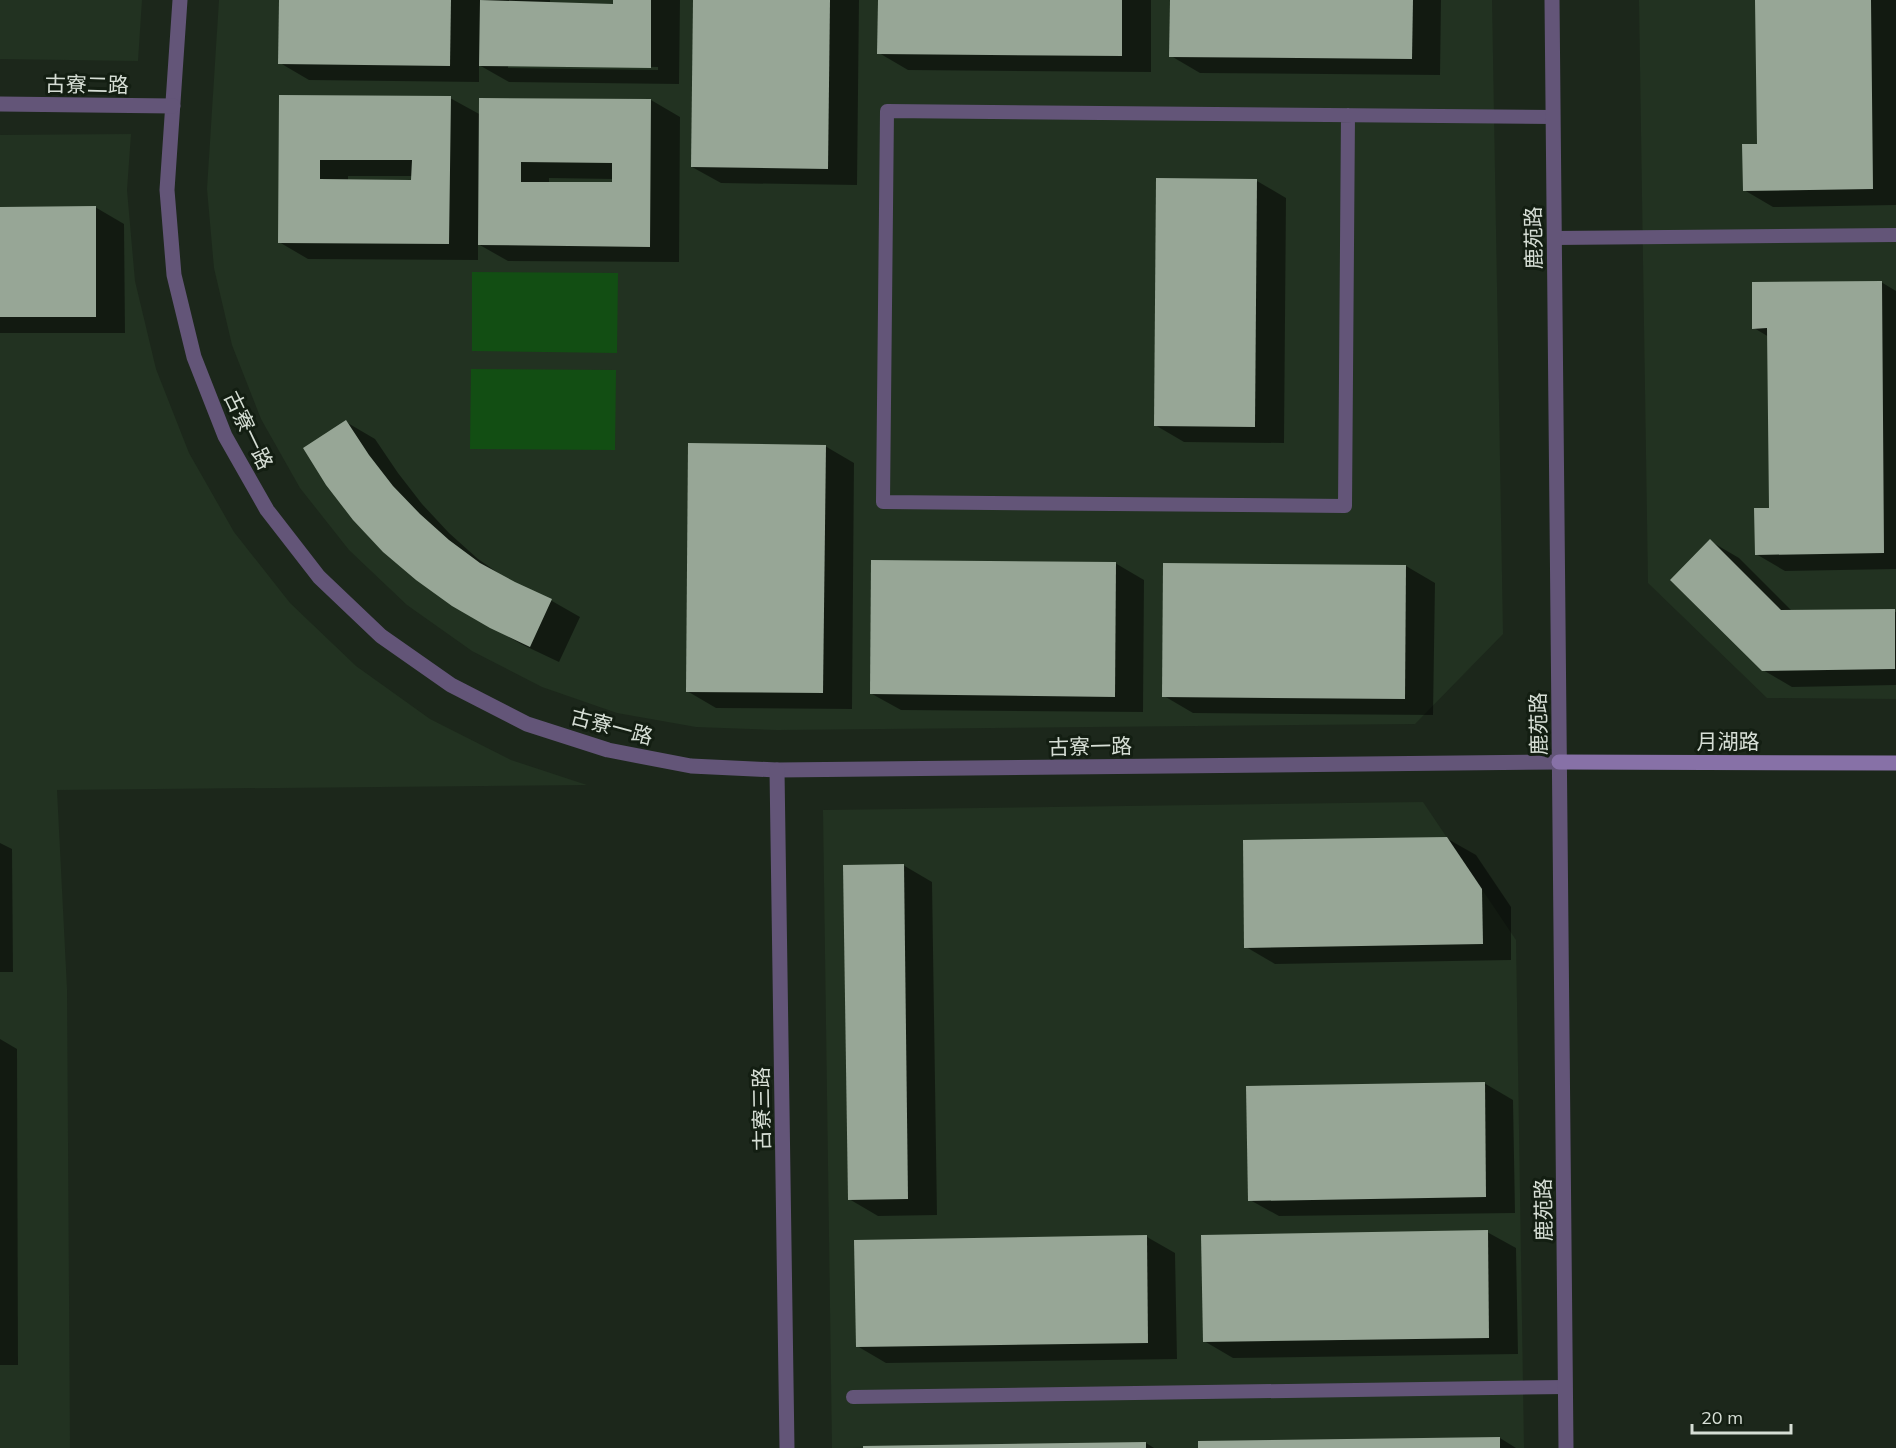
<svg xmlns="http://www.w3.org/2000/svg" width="1896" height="1448" font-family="Mulish,'Noto Sans SC',sans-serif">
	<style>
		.built { fill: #223221 }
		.green { fill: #124e13 }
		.shadow { fill: #0007; fill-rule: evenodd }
		.building { fill: #97a696; fill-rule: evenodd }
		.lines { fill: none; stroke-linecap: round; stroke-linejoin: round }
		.lane { stroke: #635578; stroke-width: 14 }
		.street { stroke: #635578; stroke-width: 15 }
		.secondary { stroke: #8771a7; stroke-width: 15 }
		.labels { text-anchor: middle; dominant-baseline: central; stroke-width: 6; stroke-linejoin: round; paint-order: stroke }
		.street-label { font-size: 21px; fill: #d6ded5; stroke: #131e12 }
	</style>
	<rect width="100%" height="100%" fill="#1c271b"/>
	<g class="built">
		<path d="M 0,0 L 142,0 L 138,61 L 0,59 Z"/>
		<path d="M 219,0 L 1492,0 L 1503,634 L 1415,724 L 777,730 L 696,727 L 617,713 L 542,687 L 472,651 L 407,605 L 349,550 L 300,488 L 261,419 L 232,345 L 214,268 L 207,189 Z"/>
		<path d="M 1639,0 L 1896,0 L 1896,699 L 1767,698 L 1648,583 Z"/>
		<path d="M 131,134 L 127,190 L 135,281 L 156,369 L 189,453 L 234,532 L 290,603 L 356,666 L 430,719 L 511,760 L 587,785 L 57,790 L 67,989 L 70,1448 L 0,1448 L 0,135 Z"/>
		<path d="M 1423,802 L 1516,940 L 1524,1448 L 832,1448 L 823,810 Z"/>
	</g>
	<g class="green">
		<path d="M 472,272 L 618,273 L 617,353 L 472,351 Z"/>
		<path d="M 471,369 L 616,370 L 615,450 L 470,449 Z"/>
	</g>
	<g class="shadow">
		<path d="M 280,0 L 550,0 L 550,4 L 614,5 L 614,0 L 680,0 L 679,84 L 509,82 L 479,65 L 479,82 L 309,80 L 280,63 ZM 508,65 L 658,67 L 658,70 L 508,68 Z"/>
		<path d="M 694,0 L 859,0 L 857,185 L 721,183 L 692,167 Z"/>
		<path d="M 879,0 L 1151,0 L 1151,72 L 908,70 L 879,53 Z"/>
		<path d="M 1171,0 L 1441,0 L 1440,75 L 1200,73 L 1171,56 Z"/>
		<path d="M 1757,0 L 1896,0 L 1896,205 L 1773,207 L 1744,190 L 1758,145 Z"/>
		<path d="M 280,96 L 450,98 L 481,115 L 651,100 L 680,117 L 679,262 L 508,261 L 478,244 L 478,260 L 308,259 L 279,242 ZM 348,176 L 413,176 L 413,182 L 348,181 ZM 549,178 L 613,179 L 613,184 L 549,183 Z"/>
		<path d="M 1157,180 L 1257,181 L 1286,198 L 1284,443 L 1184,442 L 1155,425 Z"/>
		<path d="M 95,207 L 124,224 L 125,333 L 0,333 L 0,208 Z"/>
		<path d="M 1881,282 L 1896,291 L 1896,569 L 1785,571 L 1756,554 L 1770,509 L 1769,337 L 1754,328 Z"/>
		<path d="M 346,422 L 375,439 L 398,473 L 422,504 L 449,533 L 478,559 L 514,584 L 552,601 L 580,617 L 559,662 L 521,644 L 453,605 Z"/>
		<path d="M 825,446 L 854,463 L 852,709 L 716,708 L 687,691 Z"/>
		<path d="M 1710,541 L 1739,558 L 1793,612 L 1896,612 L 1896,685 L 1792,687 L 1763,670 Z"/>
		<path d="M 1115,563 L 1144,580 L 1143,712 L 901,710 L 872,694 Z"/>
		<path d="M 1406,566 L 1435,583 L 1433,715 L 1193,713 L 1164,696 Z"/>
		<path d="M 1446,838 L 1476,855 L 1511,907 L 1511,960 L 1275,964 L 1246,947 Z"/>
		<path d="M 0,843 L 12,849 L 13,972 L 0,972 Z"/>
		<path d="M 903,865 L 932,882 L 937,1215 L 878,1216 L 849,1199 Z"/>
		<path d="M 0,1039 L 17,1049 L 18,1365 L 0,1365 Z"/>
		<path d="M 1484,1083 L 1513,1100 L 1515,1213 L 1279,1216 L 1250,1200 Z"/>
		<path d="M 1487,1232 L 1516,1248 L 1518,1354 L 1233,1358 L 1204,1341 Z"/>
		<path d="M 1147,1237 L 1175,1253 L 1177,1359 L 886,1363 L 857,1346 Z"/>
		<path d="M 1500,1438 L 1516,1448 L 1199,1448 Z"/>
		<path d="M 1146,1443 L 1154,1448 L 852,1448 Z"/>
	</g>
	<g class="building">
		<path d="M 279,0 L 451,0 L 450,66 L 278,64 Z"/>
		<path d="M 480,0 L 613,4 L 613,0 L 651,0 L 651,68 L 479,66 Z"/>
		<path d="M 693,0 L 830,0 L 828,169 L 691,167 Z"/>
		<path d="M 878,0 L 1122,0 L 1122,56 L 877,54 Z"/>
		<path d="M 1170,0 L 1413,0 L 1412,59 L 1169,57 Z"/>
		<path d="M 1755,0 L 1871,0 L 1873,189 L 1743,191 L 1742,144 L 1757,144 Z"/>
		<path d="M 279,95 L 451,96 L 449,244 L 278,243 ZM 320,160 L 412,160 L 411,180 L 320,179 Z"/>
		<path d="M 479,98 L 651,99 L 650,247 L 478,245 ZM 521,162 L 612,163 L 612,182 L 521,182 Z"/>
		<path d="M 1156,178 L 1257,179 L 1255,427 L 1154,426 Z"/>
		<path d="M 96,206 L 96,317 L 0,317 L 0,207 Z"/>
		<path d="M 1882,281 L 1884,553 L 1755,555 L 1754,508 L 1769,508 L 1767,328 L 1752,329 L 1752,282 Z"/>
		<path d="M 346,420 L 369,455 L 393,486 L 420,514 L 449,540 L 480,563 L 515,582 L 552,599 L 530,647 L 490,628 L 452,606 L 416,580 L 383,552 L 353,520 L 326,485 L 303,448 Z"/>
		<path d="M 688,443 L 826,445 L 823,693 L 686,692 Z"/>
		<path d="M 1710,539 L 1781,610 L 1895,609 L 1895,669 L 1762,671 L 1670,580 Z"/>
		<path d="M 871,560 L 1116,562 L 1115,697 L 870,694 Z"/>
		<path d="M 1163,563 L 1406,565 L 1405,699 L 1162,697 Z"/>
		<path d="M 1447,837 L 1482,889 L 1483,944 L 1244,948 L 1243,840 Z"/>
		<path d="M 904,864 L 908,1199 L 848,1200 L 843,865 Z"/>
		<path d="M 1485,1082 L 1486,1197 L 1248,1201 L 1246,1086 Z"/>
		<path d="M 1488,1230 L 1489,1338 L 1203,1342 L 1201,1235 Z"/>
		<path d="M 1147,1235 L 1148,1343 L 856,1347 L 854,1240 Z"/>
		<path d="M 1500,1437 L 1500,1448 L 1198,1448 L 1198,1441 Z"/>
		<path d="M 1146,1442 L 1146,1448 L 863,1448 L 863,1446 Z"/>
	</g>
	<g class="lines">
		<g class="lane">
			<path d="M 1348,115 L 1345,506 L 883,502 L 887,111 L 1553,117"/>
			<path d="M 1554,238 L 1896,235"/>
			<path d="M 853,1397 L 1565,1387"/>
		</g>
		<g class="street">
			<path d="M 180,0 L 167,190 L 174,275 L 194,357 L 225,436 L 267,510 L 319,577 L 381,636 L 451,685 L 527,724 L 608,750 L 691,766 L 777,770 L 1559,762"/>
			<path d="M 1552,0 L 1566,1448"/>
			<path d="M 0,104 L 173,106"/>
			<path d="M 777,770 L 787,1448"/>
		</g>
		<path class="secondary" d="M 1559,762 L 1896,763"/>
	</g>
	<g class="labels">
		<g class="street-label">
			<text transform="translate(87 84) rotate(1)">古寮二路</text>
			<text transform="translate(1533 238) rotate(-91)">鹿苑路</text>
			<text transform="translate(249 430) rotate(64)">古寮一路</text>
			<text transform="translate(1538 724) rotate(-91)">鹿苑路</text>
			<text transform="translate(612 726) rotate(15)">古寮一路</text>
			<text x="1728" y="741">月湖路</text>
			<text transform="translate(1090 746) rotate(-1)">古寮一路</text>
			<text transform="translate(761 1109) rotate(-91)">古寮三路</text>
			<text transform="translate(1543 1210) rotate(-91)">鹿苑路</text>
		</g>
	</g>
	<path d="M1692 1424v9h99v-9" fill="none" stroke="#d6ded5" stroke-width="3"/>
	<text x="1701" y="1424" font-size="18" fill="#d6ded5" stroke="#131e12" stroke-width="4.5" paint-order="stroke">20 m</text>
</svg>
